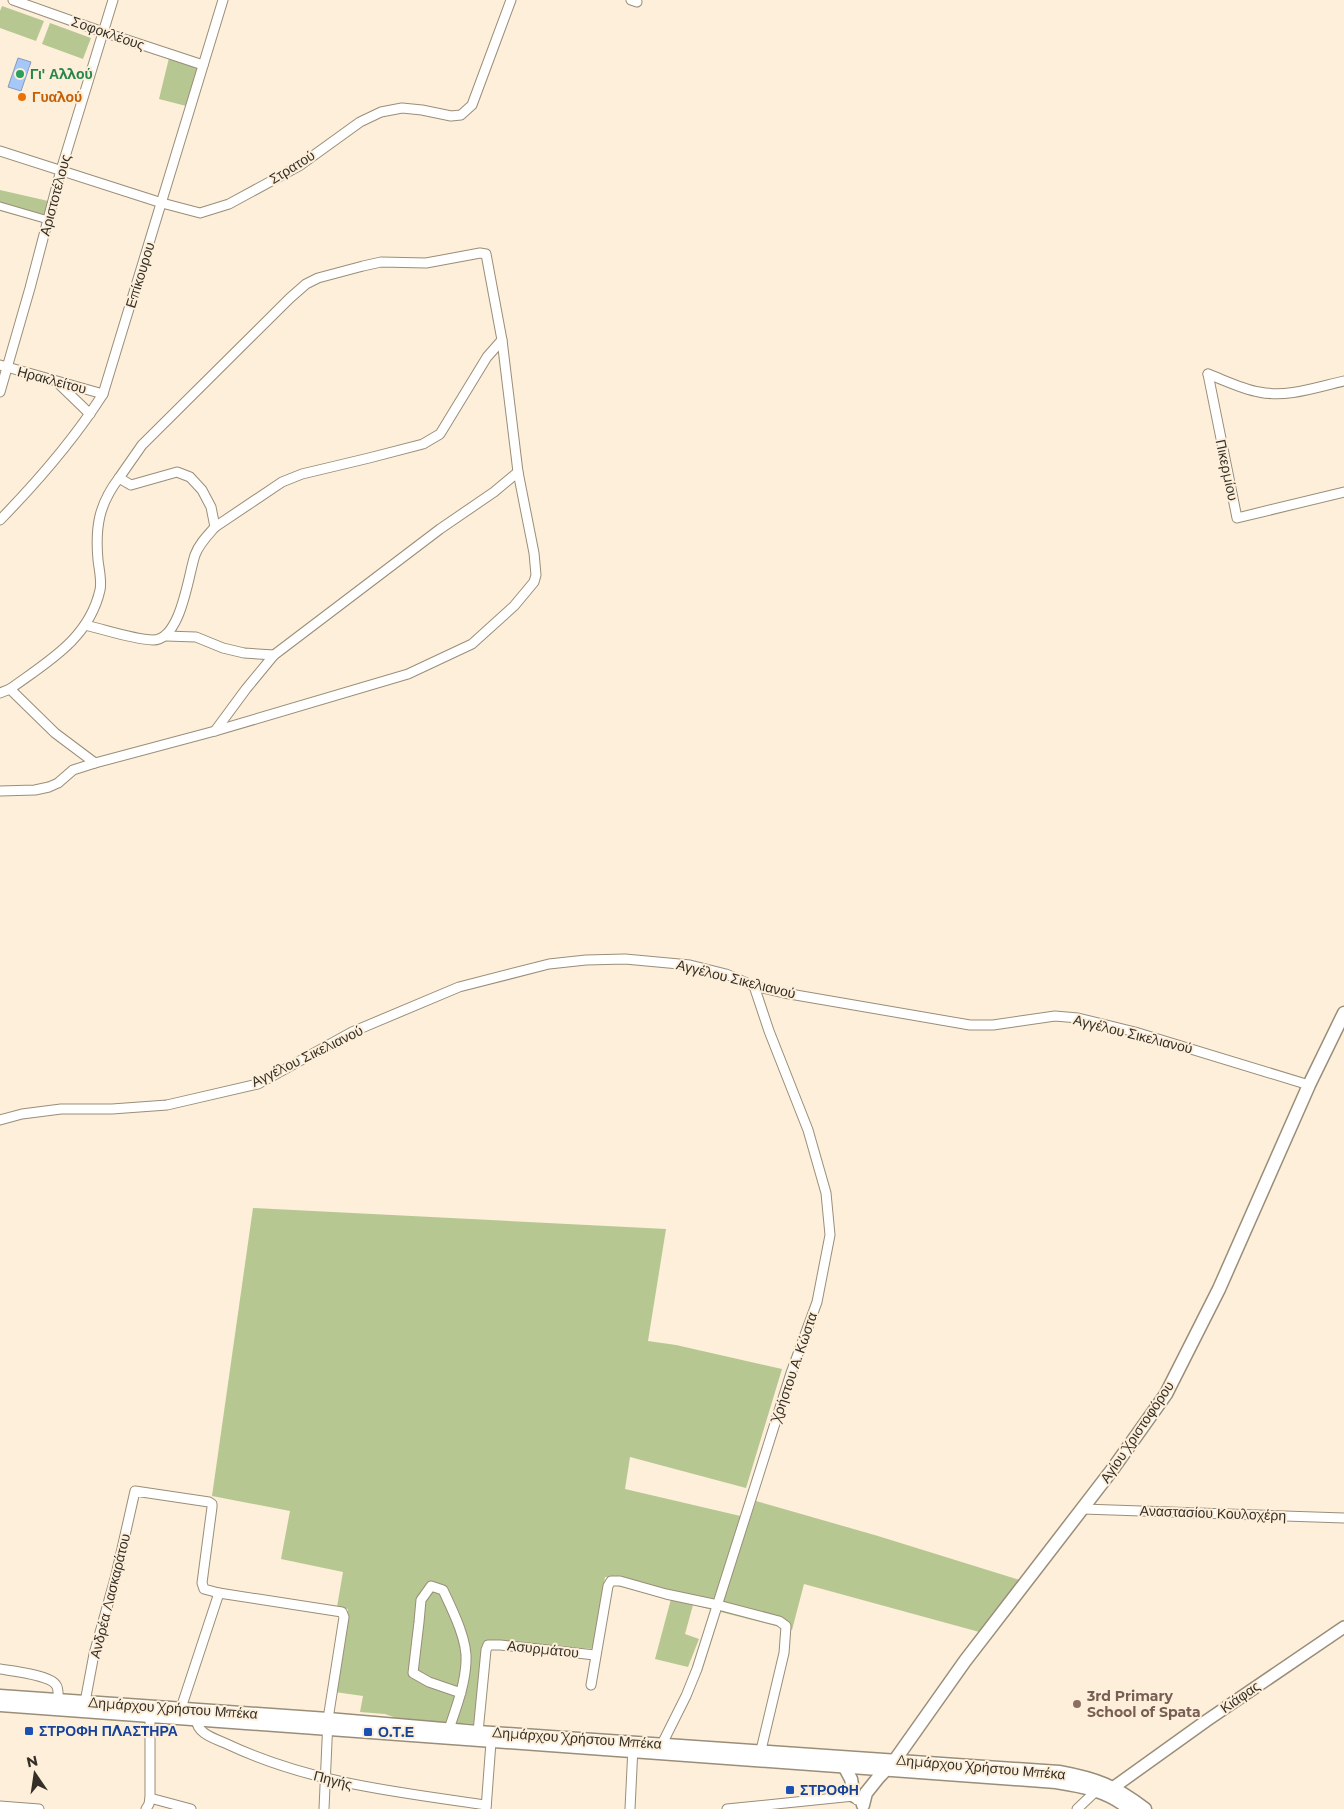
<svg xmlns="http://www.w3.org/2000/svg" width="1344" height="1809" font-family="Montserrat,sans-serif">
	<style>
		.green { fill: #b6c792 }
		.water { fill: #a6c8f9; stroke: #849aba }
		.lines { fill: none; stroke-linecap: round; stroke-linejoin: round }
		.pedestrian-casing { stroke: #9a8e79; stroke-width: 9 }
		.minor-casing { stroke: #9a8e79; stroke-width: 11 }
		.tertiary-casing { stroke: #9a8e79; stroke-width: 14 }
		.secondary-casing { stroke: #9a8e79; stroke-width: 15 }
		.pedestrian { stroke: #fff; stroke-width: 7 }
		.minor { stroke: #fff; stroke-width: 9 }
		.tertiary { stroke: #fff; stroke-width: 11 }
		.secondary { stroke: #fff; stroke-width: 12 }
		.leisure-dot { fill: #2e9e5b; stroke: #fdefd9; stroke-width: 2 }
		.food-dot { fill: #e8710a; stroke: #fdefd9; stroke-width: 2 }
		.education-dot { fill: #8d6e63; stroke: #fdefd9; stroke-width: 2 }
		.transit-dot { fill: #1a4fb4; stroke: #fdefd9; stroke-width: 2 }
		.labels { text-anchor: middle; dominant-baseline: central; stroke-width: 4; stroke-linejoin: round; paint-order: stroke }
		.street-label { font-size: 14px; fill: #342f27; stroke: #fdefd9 }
		.leisure-label { font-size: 14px; font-weight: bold; fill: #27864d; stroke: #fdefd9; text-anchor: start }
		.food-label { font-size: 14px; font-weight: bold; fill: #c56008; stroke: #fdefd9; text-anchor: start }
		.education-label { font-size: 14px; font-weight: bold; fill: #785e54; stroke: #fdefd9; text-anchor: start }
		.transit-label { font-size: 14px; font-weight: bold; fill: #164399; stroke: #fdefd9; text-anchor: start }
	</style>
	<rect width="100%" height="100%" fill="#fdefd9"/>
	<g class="green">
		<path d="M 2,6 L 44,21 L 36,41 L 0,28 L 0,11 Z"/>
		<path d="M 50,23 L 91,38 L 83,59 L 42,44 Z"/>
		<path d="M 169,58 L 206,68 L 194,108 L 159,99 Z"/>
		<path d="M 0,190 L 57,203 L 51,225 L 0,211 Z"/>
		<path d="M 253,1208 L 666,1229 L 648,1341 L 676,1345 L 782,1369 L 746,1488 L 630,1457 L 625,1489 L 749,1518 L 756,1501 L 878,1536 L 1023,1581 L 983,1633 L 804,1584 L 792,1630 L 693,1605 L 685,1634 L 699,1639 L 688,1667 L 655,1659 L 671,1599 L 613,1585 L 611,1578 L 605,1577 L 595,1649 L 484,1641 L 475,1724 L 399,1719 L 385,1714 L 360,1712 L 363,1696 L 335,1692 L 348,1609 L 337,1607 L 343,1572 L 281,1559 L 290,1511 L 212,1496 Z"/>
	</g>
	<path class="water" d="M 18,58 L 31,62 L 21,91 L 8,87 Z"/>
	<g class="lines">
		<defs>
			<path id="pedestrian" d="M 0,206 L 48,220"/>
			<g id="minor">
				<path d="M 13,0 L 103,32 L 203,65"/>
				<path d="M 631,0 L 637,2"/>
				<path d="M 0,151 L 162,203 L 200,213 L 229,204 L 299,166 L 360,122 L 381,112 L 402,108 L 422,110 L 451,116 L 461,115 L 472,105 L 511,0"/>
				<path d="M 0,365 L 103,394"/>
				<path d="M 1208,374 L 1237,518 L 1344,492"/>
				<path d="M 1208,374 C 1224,380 1242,389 1259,392 C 1287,398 1317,387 1344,381"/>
				<path d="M 57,382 L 90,414"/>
				<path d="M 0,392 L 30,288 L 61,170 L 113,0"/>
				<path d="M 0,520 C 37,482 75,438 103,394 L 223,0"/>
				<path d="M 215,527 L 282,482 L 302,474 L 369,458 L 423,444 L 440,434 L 487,357 L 502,340"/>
				<path d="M 85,625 C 107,630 131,639 153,640 C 181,640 188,576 195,555 C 199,544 207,536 215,527 L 211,507 L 202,490 L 190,477 L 177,472 L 131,485 L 119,478 L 142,445 L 290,298 L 306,284 L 318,278 L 363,266 L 381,262 L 426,263 L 480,253 L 486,254 L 502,340 L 518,472 L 534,553 L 536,575 L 534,582 L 514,606 L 472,644 L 408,674 L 215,731 L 95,763"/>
				<path d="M 166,636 L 196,637 L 223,648 L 244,653 L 274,655"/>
				<path d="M 0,693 L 10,689 C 47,662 89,639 100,590 C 102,581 99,569 98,560 C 95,527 99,504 119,478"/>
				<path d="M 215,731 L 246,689 L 274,655 L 440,529 L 494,492 L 518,472"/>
				<path d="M 0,791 L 35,790 L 49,787 L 58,783 L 73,770 L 95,763 L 55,733 L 10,689"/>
				<path d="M 0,1120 L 22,1114 L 61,1109 L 112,1109 L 167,1105 L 258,1084 L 352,1032 L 459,987 L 549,964 L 586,960 L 625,959 L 690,965 L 726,974 L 754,986 L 784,993 L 970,1025 L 993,1025 L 1055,1016 L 1078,1018 L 1135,1032 L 1309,1085"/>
				<path d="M 1083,1509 L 1344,1518"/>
				<path d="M 0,1669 C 12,1671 50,1675 56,1685 C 59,1689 58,1695 58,1700"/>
				<path d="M 591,1685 L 608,1586 L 611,1581 L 620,1581 L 666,1594 L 718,1605 L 779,1621 L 786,1626 L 784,1653 L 761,1750"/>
				<path d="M 85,1702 L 94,1654 L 116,1575 L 135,1491 L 209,1502 L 212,1504 L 212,1507 L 202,1583 L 204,1589 L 219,1593 L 342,1612 L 344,1617 L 328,1719 L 324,1809"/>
				<path d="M 181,1708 L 219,1593"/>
				<path d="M 197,1719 C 195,1733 216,1739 227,1744 C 310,1783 396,1792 486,1805"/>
				<path d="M 449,1729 C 456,1708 465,1685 466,1662 C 468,1641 452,1609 443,1590 L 431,1586 L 421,1600 L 419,1622 L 413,1673 L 429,1682 L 461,1693"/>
				<path d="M 478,1732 L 486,1650 L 488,1645 L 500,1645 L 595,1655"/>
				<path d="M 662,1744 L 686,1696 L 697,1669 L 791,1373 L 817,1302 L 830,1235 L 826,1193 L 808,1130 L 769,1031 L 754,986"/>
				<path d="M 150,1798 L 150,1715"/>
				<path d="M 0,1806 L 39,1809"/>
				<path d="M 146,1809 L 149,1804 L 150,1798 L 191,1809"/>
				<path d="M 486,1809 L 491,1742"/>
				<path d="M 630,1809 L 633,1747"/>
				<path d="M 727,1809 L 854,1796 L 857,1800"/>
				<path d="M 1077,1809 L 1096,1791"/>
			</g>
			<path id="tertiary" d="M 1114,1787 L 1206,1721 L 1344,1627"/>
			<g id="secondary">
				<path d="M 0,1696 L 328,1719 L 478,1732 L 1059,1772 C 1097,1779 1115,1786 1145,1809"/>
				<path d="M 0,1705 L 1056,1782 C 1082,1786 1109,1791 1129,1809"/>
				<path d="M 844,1766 L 851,1779 L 854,1796"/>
				<path d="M 863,1805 L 866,1793 L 878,1778 L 895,1760 L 965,1661 L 1112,1470 L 1166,1394 L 1219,1289 L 1309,1085 L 1344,1013"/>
			</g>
		</defs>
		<use href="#pedestrian" class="pedestrian-casing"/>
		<use href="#minor" class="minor-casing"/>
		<use href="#tertiary" class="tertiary-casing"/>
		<use href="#secondary" class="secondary-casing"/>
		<use href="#pedestrian" class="pedestrian"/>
		<use href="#minor" class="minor"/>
		<use href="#tertiary" class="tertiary"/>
		<use href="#secondary" class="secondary"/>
	</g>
	<circle class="leisure-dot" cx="20" cy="74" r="5"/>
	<circle class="food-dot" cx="22" cy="97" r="5"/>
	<circle class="education-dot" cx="1077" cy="1704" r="5"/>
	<g class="transit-dot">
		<rect x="24" y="1726" width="10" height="10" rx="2.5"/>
		<rect x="363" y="1727" width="10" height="10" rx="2.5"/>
		<rect x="785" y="1785" width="10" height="10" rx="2.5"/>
	</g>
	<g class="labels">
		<g class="street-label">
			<text transform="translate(108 33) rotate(19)">Σοφοκλέους</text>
			<text transform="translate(292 167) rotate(-32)">Στρατού</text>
			<text transform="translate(55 195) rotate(-75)">Αριστοτέλους</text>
			<text transform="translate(140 275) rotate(-73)">Επίκουρου</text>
			<text transform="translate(52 380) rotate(15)">Ηρακλείτου</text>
			<text transform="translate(1227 470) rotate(78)">Πικερμίου</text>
			<text transform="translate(736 979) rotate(14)">Αγγέλου Σικελιανού</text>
			<text transform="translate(1133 1034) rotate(14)">Αγγέλου Σικελιανού</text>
			<text transform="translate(307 1056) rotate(-26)">Αγγέλου Σικελιανού</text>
			<text transform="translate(794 1367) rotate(-71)">Χρήστου Α. Κώστα</text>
			<text transform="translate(1137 1432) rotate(-56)">Αγίου Χριστοφόρου</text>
			<text transform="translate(1213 1513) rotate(2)">Αναστασίου Κουλοχέρη</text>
			<text transform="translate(110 1596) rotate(-76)">Ανδρέα Λασκαράτου</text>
			<text transform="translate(543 1649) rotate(6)">Ασυρμάτου</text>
			<text transform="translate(1240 1697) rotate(-35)">Κιάφας</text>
			<text transform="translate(173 1708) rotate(4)">Δημάρχου Χρήστου Μπέκα</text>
			<text transform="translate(577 1738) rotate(4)">Δημάρχου Χρήστου Μπέκα</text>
			<text transform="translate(981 1767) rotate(5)">Δημάρχου Χρήστου Μπέκα</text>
			<text transform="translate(333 1780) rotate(14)">Πηγής</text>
		</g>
		<g class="leisure-label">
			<text x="30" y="74">Γι' Αλλού</text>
		</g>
		<g class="food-label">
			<text x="32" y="97">Γυαλού</text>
		</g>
		<g class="education-label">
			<text x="1087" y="1696">3rd Primary<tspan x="1087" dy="16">School of Spata</tspan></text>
		</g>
		<g class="transit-label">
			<text x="39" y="1731">ΣΤΡΟΦΗ ΠΛΑΣΤΗΡΑ</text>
			<text x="378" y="1732">Ο.Τ.Ε</text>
			<text x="800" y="1790">ΣΤΡΟΦΗ</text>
		</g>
	</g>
	<g transform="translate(35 1774) rotate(347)" stroke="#fdefd9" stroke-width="4" paint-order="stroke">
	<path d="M0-4L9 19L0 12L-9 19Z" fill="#342f27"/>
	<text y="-8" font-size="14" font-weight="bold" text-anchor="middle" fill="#342f27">N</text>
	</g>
</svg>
